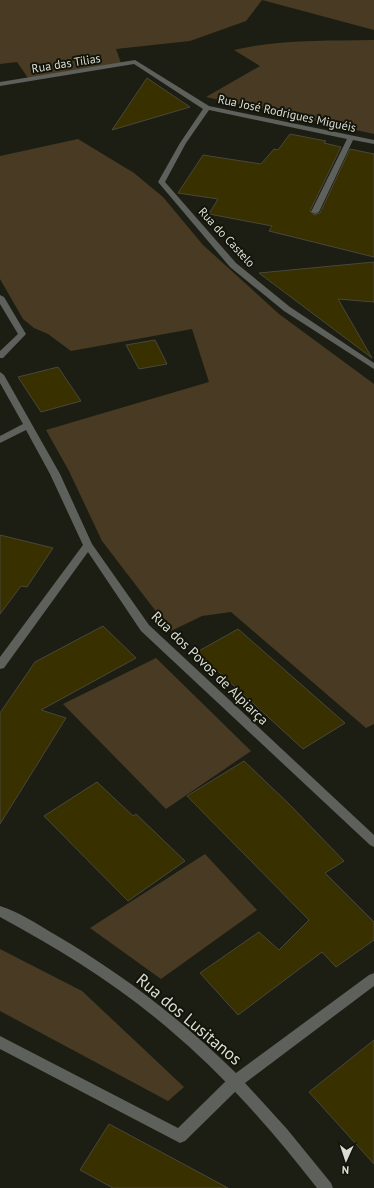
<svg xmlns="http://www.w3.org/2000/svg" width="374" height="1188" font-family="'PT Sans',sans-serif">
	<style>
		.green { fill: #493b23 }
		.building { fill: #393000; stroke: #49473b }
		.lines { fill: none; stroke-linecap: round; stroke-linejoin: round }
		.lane { fill: #5d605b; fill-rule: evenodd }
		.street { fill: #5d605b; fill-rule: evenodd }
		.labels { text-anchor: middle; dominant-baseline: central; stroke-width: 4; stroke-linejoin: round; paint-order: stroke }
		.far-street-label { font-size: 12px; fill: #dbddd5; stroke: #13150a }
		.street-label { font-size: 14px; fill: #dbddd5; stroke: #13150a }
		.near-street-label { font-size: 17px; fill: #dbddd5; stroke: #13150a }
	</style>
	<rect width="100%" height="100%" fill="#1c1e13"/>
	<g class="green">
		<path d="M 0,0 L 262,0 L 246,21 L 190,41 L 116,49 L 121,63 L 28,78 L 17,62 L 0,64 Z"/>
		<path d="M 262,0 L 374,0 L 374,30 Z"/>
		<path d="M 374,40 L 374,134 L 206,97 L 260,66 L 234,50 C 280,39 327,41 374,40 Z"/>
		<path d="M 78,139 L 134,173 L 163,197 L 203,245 L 279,314 L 374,384 L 374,724 L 366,728 L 231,612 L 202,616 L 171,631 L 102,541 L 69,471 L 46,430 L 209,382 L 192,329 L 71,351 L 48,334 L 34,328 L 23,319 L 0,279 L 0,156 Z"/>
		<path d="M 156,658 L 251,751 L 166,809 L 63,704 Z"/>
		<path d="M 205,854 L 257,910 L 161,979 L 90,928 Z"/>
		<path d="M 0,949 L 82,991 L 184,1087 L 168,1101 L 0,1011 Z"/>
	</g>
	<g class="building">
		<path d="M 147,78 L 190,107 L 112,130 Z"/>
		<path d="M 290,134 L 326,141 L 324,143 L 341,147 L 310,211 L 314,215 L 320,213 L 350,149 L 374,154 L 374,257 L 269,231 L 272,226 L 209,214 L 218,199 L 178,193 L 203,155 L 261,164 L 274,149 L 278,150 Z"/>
		<path d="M 374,262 L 374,302 L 338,299 L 372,358 L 259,273 Z"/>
		<path d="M 155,340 L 167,364 L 139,369 L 126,345 Z"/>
		<path d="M 58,367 L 81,401 L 41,412 L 18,377 Z"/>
		<path d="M 0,535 L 53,548 L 27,587 L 21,586 L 0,614 Z"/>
		<path d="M 103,626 L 136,658 L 41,710 L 66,718 L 0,824 L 0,713 L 35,662 Z"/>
		<path d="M 238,629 L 345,723 L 303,749 L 197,652 Z"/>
		<path d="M 244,761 L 290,805 L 344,861 L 325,873 L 374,922 L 374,940 L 336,967 L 322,952 L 238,1015 L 200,973 L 259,932 L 279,950 L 309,920 L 187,796 Z"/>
		<path d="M 97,782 L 133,816 L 136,814 L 185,861 L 128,901 L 44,816 Z"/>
		<path d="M 374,1040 L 374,1164 L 309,1092 Z"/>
		<path d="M 109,1124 L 228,1188 L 113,1188 L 80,1170 Z"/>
	</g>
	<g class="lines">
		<path class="lane" d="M 0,1036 L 178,1128 L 230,1077 L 235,1076 L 240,1077 L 242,1082 L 240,1087 L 185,1141 L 180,1143 L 0,1049 Z"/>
		<g class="street">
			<path d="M 135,60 L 209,106 L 374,140 L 374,144 L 353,140 L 319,212 L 315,214 L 311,212 L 347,139 L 209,110 L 186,143 L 165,182 L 236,263 L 290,307 L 374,363 L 374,369 L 284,311 L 230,267 L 158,182 L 180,143 L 203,109 L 134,64 L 0,86 L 0,82 Z"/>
			<path d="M 0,295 L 4,297 L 26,334 L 3,358 L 0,358 L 0,351 L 18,334 L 0,304 Z"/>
			<path d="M 0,372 L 4,375 L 60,474 L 92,544 L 149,625 L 374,835 L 374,847 L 370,845 L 141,631 L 88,552 L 4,668 L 0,669 L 0,657 L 83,545 L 50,474 L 26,430 L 0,443 L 0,436 L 23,424 L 0,383 Z"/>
			<path d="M 0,906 C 19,912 37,924 54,934 C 121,973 181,1019 236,1073 L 369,975 L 374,973 L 374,986 L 245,1083 L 287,1129 L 331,1183 L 333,1188 L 317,1188 C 275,1134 230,1082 178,1037 C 124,989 63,951 0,917 Z"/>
		</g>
	</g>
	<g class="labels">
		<g class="far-street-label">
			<text transform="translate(66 63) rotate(-9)">Rua das Tílias</text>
			<text transform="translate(287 113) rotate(12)">Rua José Rodrigues Miguéis</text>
			<text transform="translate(227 237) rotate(47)">Rua do Castelo</text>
		</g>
		<g class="street-label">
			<text transform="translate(210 668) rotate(44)">Rua dos Povos de Alpiarça</text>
		</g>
		<g class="near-street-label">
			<text transform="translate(189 1019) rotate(40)">Rua dos Lusitanos</text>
		</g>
	</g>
	<g transform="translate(346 1160) rotate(183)" stroke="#13150a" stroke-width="3" paint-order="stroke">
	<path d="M0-3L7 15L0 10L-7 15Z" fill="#dbddd5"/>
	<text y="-6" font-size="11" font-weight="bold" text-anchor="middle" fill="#dbddd5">N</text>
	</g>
</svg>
